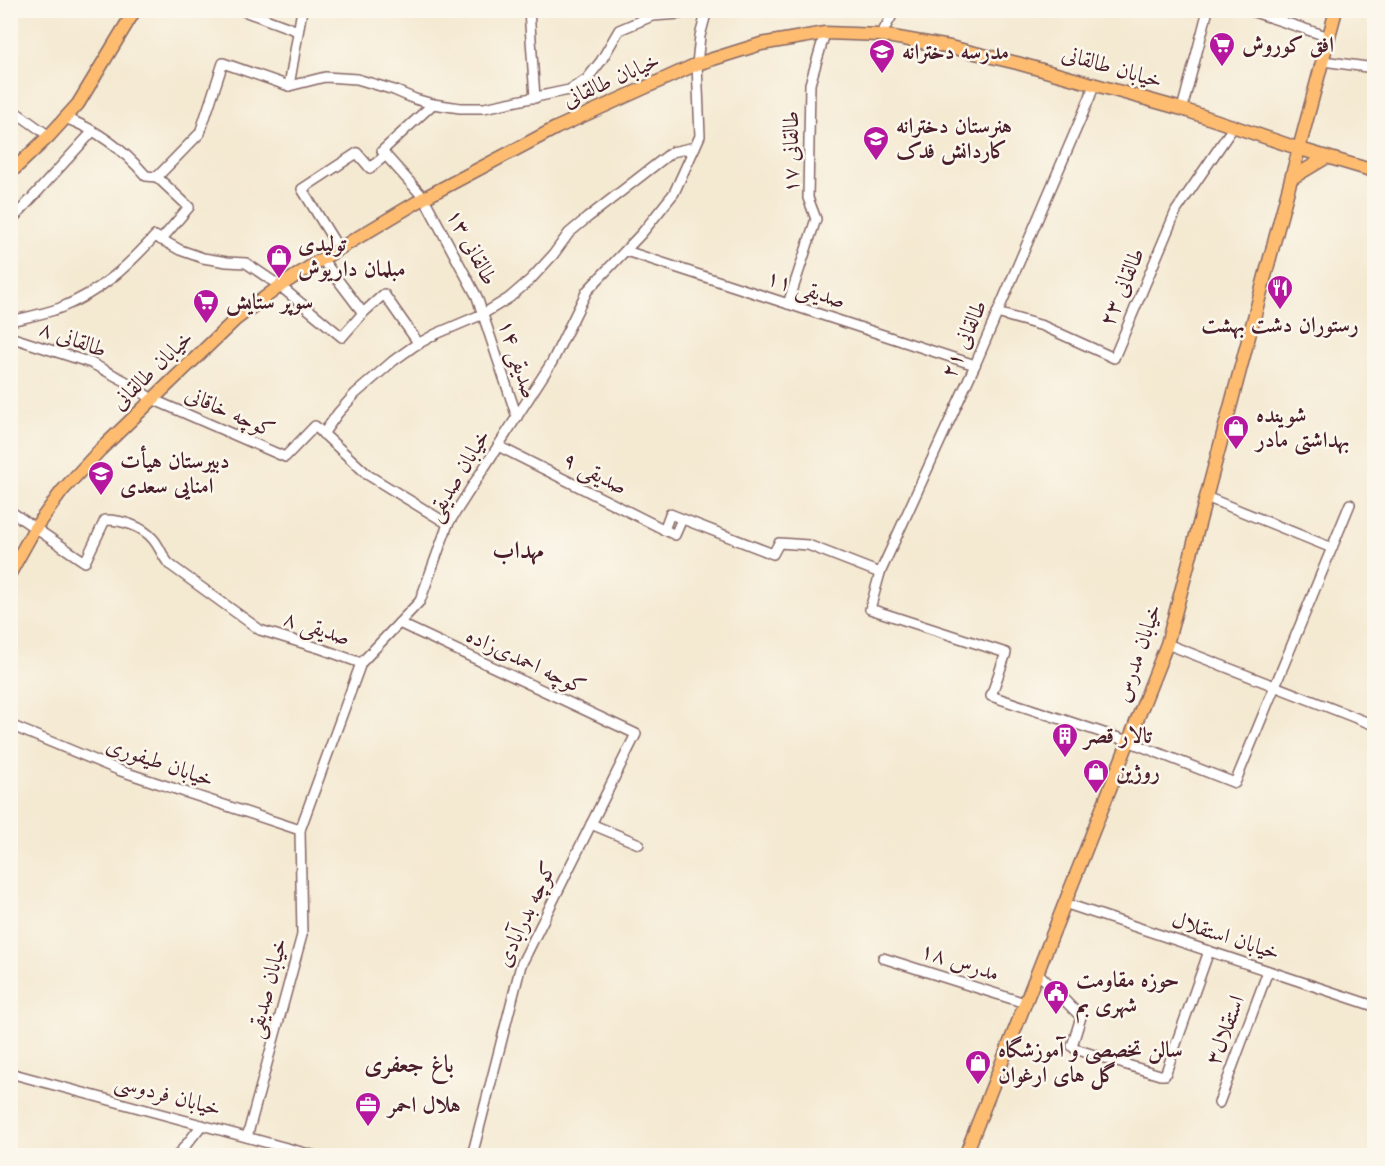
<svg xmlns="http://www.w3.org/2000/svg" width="1385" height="1166" font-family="Cardo,Amiri,serif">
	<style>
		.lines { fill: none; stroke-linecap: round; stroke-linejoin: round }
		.minor-casing { stroke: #866665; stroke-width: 12 }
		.major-casing { stroke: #866665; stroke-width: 15 }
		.minor { stroke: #fff; stroke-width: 9 }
		.major { stroke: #fdbc6f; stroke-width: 12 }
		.labels { text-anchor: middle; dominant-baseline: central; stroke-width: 5; stroke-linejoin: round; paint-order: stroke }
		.poi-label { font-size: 22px; font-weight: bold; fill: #4a1f2b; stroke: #fbf7ec; text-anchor: start }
		.street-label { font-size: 22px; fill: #4a1f2b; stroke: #fbf7ec }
		.neighbourhood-label { font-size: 24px; font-weight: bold; fill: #4a1f2b; stroke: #fbf7ec }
	</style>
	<rect width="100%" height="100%" fill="#fbf7ec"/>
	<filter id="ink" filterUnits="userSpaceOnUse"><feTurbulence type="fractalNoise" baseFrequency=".0167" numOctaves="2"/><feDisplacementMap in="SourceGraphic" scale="12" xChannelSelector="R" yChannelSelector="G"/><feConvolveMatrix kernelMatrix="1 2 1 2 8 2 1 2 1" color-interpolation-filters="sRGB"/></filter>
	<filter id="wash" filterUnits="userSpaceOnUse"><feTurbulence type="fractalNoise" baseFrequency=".008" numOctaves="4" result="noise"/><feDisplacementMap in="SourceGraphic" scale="24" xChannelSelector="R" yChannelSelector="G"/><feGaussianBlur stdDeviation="1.35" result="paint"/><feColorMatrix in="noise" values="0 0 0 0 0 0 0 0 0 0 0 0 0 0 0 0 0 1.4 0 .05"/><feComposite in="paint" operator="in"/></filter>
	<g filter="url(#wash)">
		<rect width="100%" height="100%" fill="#f4e9d1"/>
	</g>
	<g filter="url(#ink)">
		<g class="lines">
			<defs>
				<g id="minor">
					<path d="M 241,10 L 298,31"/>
					<path d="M 529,10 L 535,98"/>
					<path d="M 1248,10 L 1329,37"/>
					<path d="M 881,35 L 895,10"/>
					<path d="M 1323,61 L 1374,68"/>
					<path d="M 1094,84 L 1090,97 L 975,365 L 880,573 L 870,609 L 1006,653 L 991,696 L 1128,741 L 1235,783 L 1350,504"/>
					<path d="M 289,86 L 302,10"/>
					<path d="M 433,104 L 382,151 L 424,198 L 477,297 L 517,417"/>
					<path d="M 10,108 L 49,136"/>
					<path d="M 1182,109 L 1208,10"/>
					<path d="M 65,118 C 98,130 123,149 146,176 L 157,177"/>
					<path d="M 157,177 L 200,133 L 223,63 L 289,86 L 325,77 L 357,79 L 394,90 L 415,99 L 433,104 L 460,108 L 484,108 L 569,90 L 587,79 L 601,61 L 619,30 L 652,16 L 680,14 L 688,10"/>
					<path d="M 157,177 L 189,207 L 161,240"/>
					<path d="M 10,222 L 93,131"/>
					<path d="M 339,249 L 302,189 L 357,153 L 370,168 L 386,155"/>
					<path d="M 626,251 L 975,365"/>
					<path d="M 322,259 L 363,313"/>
					<path d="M 788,304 L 816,219 L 808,198 L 810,84 L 825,33"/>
					<path d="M 997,313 L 1043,326 L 1114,358 L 1176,211 L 1234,126"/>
					<path d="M 10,321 C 27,317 44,314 60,308 C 101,291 125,269 155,236 L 180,250 L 203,258 L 227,262 L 246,263 L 280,286 L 342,337 L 363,313 L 384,294 L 419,344"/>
					<path d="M 10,337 L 91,363 L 125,381 L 152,399 L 285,457 L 315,426 L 368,475 L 448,524"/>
					<path d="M 323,434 L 338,413 L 355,394 L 393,361 L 414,346 L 436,334 L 483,314 L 509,298 L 531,279 L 553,255 L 569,233 L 587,218 L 672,152 L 695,147"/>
					<path d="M 498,446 L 675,535 L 682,519"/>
					<path d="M 1206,497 L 1332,548"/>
					<path d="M 10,511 L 85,562 L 105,520 C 122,520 142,526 153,539 C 160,547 162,556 169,564 L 260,630 L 322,649 L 361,663"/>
					<path d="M 664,530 L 670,514 L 773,554 L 779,543 L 808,545 L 880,573"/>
					<path d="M 399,623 L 636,734 L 521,965 L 472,1156"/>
					<path d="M 1167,644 L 1374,725"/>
					<path d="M 10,725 L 121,771 L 300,830"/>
					<path d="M 591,824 L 639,844"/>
					<path d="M 1064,903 L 1374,1006"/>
					<path d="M 883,958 L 1025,1003"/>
					<path d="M 1037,972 L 1081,1017 L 1072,1046 L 1075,1049 L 1160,1075 L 1165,1075 L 1209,951"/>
					<path d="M 10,1073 L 316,1156"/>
					<path d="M 1219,1103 L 1268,971"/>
					<path d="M 247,1137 L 302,935 L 300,830 L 361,663 L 420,601 L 448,524 L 552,362 L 587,291 L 642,233 L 674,193 L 700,136 L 697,64 L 700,36 L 707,10"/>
					<path d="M 177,1156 L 202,1125"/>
				</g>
				<g id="major">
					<path d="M 10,173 L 49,136 L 78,104 L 135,10"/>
					<path d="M 1292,178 L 1327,157"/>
					<path d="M 10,573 L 35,528 L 62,491 L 100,450 L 235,320 L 280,286 L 322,259 L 424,198 L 556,128 L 697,64 L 761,44 L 825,33 L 881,35 L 950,47 L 1017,63 L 1182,109 L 1300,149 L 1374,171"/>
					<path d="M 965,1156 L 1167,644 L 1336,10"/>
				</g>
			</defs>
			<use href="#minor" class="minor-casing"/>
			<use href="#major" class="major-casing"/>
			<use href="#minor" class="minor"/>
			<use href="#major" class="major"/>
		</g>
	</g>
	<defs>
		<symbol id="supermarket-pin" viewBox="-11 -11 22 30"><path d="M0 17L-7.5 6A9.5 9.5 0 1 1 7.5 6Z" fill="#b5179e" stroke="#fbf7ec"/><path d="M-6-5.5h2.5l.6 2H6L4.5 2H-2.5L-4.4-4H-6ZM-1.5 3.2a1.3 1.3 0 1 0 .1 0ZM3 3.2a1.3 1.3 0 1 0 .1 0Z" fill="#fff"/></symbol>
		<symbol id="school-pin" viewBox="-11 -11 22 30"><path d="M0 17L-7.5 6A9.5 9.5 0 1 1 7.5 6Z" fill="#b5179e" stroke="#fbf7ec"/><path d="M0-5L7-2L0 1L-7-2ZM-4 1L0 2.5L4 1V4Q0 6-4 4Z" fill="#fff"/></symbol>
		<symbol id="university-pin" viewBox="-11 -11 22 30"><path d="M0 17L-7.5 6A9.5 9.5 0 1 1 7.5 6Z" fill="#b5179e" stroke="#fbf7ec"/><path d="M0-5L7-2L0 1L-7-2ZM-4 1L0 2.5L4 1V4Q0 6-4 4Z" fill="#fff"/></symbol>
		<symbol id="shop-pin" viewBox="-11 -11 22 30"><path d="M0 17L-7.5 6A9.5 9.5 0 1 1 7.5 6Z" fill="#b5179e" stroke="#fbf7ec"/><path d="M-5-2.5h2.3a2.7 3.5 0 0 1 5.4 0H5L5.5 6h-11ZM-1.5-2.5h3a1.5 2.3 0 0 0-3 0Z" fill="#fff"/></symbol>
		<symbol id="restaurant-pin" viewBox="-11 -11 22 30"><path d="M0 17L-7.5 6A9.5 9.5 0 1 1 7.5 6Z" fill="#b5179e" stroke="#fbf7ec"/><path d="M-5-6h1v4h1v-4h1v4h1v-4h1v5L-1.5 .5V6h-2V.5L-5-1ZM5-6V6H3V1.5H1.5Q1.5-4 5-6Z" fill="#fff"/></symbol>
		<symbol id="building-pin" viewBox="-11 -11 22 30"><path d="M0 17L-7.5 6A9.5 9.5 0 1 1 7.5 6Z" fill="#b5179e" stroke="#fbf7ec"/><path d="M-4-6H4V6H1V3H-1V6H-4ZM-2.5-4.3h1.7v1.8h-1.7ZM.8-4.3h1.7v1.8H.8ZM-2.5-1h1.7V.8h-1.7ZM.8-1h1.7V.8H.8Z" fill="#fff"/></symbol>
		<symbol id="civic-pin" viewBox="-11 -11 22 30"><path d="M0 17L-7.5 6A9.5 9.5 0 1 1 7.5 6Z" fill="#b5179e" stroke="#fbf7ec"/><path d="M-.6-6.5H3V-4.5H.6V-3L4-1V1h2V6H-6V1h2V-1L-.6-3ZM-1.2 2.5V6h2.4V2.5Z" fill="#fff"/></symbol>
		<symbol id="office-pin" viewBox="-11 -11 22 30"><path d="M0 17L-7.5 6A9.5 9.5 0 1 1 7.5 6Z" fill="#b5179e" stroke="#fbf7ec"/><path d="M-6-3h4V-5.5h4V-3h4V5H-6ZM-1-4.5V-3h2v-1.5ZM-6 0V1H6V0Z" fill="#fff"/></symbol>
	</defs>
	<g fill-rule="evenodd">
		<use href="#supermarket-pin" x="1207" y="30" width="30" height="40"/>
		<use href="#school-pin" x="867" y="37" width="30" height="40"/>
		<use href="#university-pin" x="861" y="124" width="30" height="40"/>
		<use href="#shop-pin" x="264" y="242" width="30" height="40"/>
		<use href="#restaurant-pin" x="1265" y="273" width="30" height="40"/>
		<use href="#supermarket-pin" x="191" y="287" width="30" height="40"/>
		<use href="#shop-pin" x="1221" y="413" width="30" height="40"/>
		<use href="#school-pin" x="86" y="459" width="30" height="40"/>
		<use href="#building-pin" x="1050" y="721" width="30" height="40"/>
		<use href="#shop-pin" x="1081" y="757" width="30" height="40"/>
		<use href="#civic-pin" x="1041" y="978" width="30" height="40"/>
		<use href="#shop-pin" x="963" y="1048" width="30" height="40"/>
		<use href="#office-pin" x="353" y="1090" width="30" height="40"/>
	</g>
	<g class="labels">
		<g class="poi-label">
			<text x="1242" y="45">افق کوروش</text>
			<text x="902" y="52">مدرسه دخترانه</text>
			<text x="896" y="126">هنرستان دخترانه<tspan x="896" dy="25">کاردانش فدک</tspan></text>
			<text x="298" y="244">تولیدی<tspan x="298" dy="25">مبلمان داریوش</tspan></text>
			<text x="226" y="302">سوپر ستایش</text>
			<text x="1280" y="325" text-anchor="middle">رستوران دشت بهشت</text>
			<text x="1256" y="415">شوینده<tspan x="1256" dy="25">بهداشتی مادر</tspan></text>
			<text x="120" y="461">دبیرستان هیأت<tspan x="120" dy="25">امنایی سعدی</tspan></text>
			<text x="1084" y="736">تالار قصر</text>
			<text x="1116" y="772">روژین</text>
			<text x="1076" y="980">حوزه مقاومت<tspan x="1076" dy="25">شهری بم</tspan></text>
			<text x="998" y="1050">سالن تخصصی و آموزشگاه<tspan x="998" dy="25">گل های ارغوان</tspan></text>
			<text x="388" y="1105">هلال احمر</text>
		</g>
		<g class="street-label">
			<text transform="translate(1112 67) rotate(16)">خیابان طالقانی</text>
			<text transform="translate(611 80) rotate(-24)">خیابان طالقانی</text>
			<text transform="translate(791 152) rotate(-90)">طالقانی ۱۷</text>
			<text transform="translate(472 247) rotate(62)">طالقانی ۱۳</text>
			<text transform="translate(1122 287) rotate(-67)">طالقانی ۲۳</text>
			<text transform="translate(806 289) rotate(18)">صدیقی ۱۱</text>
			<text transform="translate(73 339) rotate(20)">طالقانی ۸</text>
			<text transform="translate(964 339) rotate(-66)">طالقانی ۲۱</text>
			<text transform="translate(518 359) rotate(72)">صدیقی ۱۴</text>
			<text transform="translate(152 370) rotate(-44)">خیابان طالقانی</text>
			<text transform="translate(230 412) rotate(24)">کوچه خاقانی</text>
			<text transform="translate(595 473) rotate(27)">صدیقی ۹</text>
			<text transform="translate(458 475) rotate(-59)">خیابان صدیقی</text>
			<text transform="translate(317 628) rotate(18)">صدیقی ۸</text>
			<text transform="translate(1138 653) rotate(-71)">خیابان مدرس</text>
			<text transform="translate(526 661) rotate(25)">کوچه احمدی‌زاده</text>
			<text transform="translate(160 762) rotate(19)">خیابان طیفوری</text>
			<text transform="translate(526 914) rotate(-65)">کوچه بدرآبادی</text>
			<text transform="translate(1226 936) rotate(18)">خیابان استقلال</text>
			<text transform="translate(960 962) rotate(18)">مدرس ۱۸</text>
			<text transform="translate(267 988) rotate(-75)">خیابان صدیقی</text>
			<text transform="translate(1225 1030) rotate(-69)">استقلال۳</text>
			<text transform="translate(168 1095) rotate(15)">خیابان فردوسی</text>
		</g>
		<g class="neighbourhood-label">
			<text x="518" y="550">مهداب</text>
			<text x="409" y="1064">باغ جعفری</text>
		</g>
	</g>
	<rect width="1385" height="1166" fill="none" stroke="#fbf7ec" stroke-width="36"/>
</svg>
